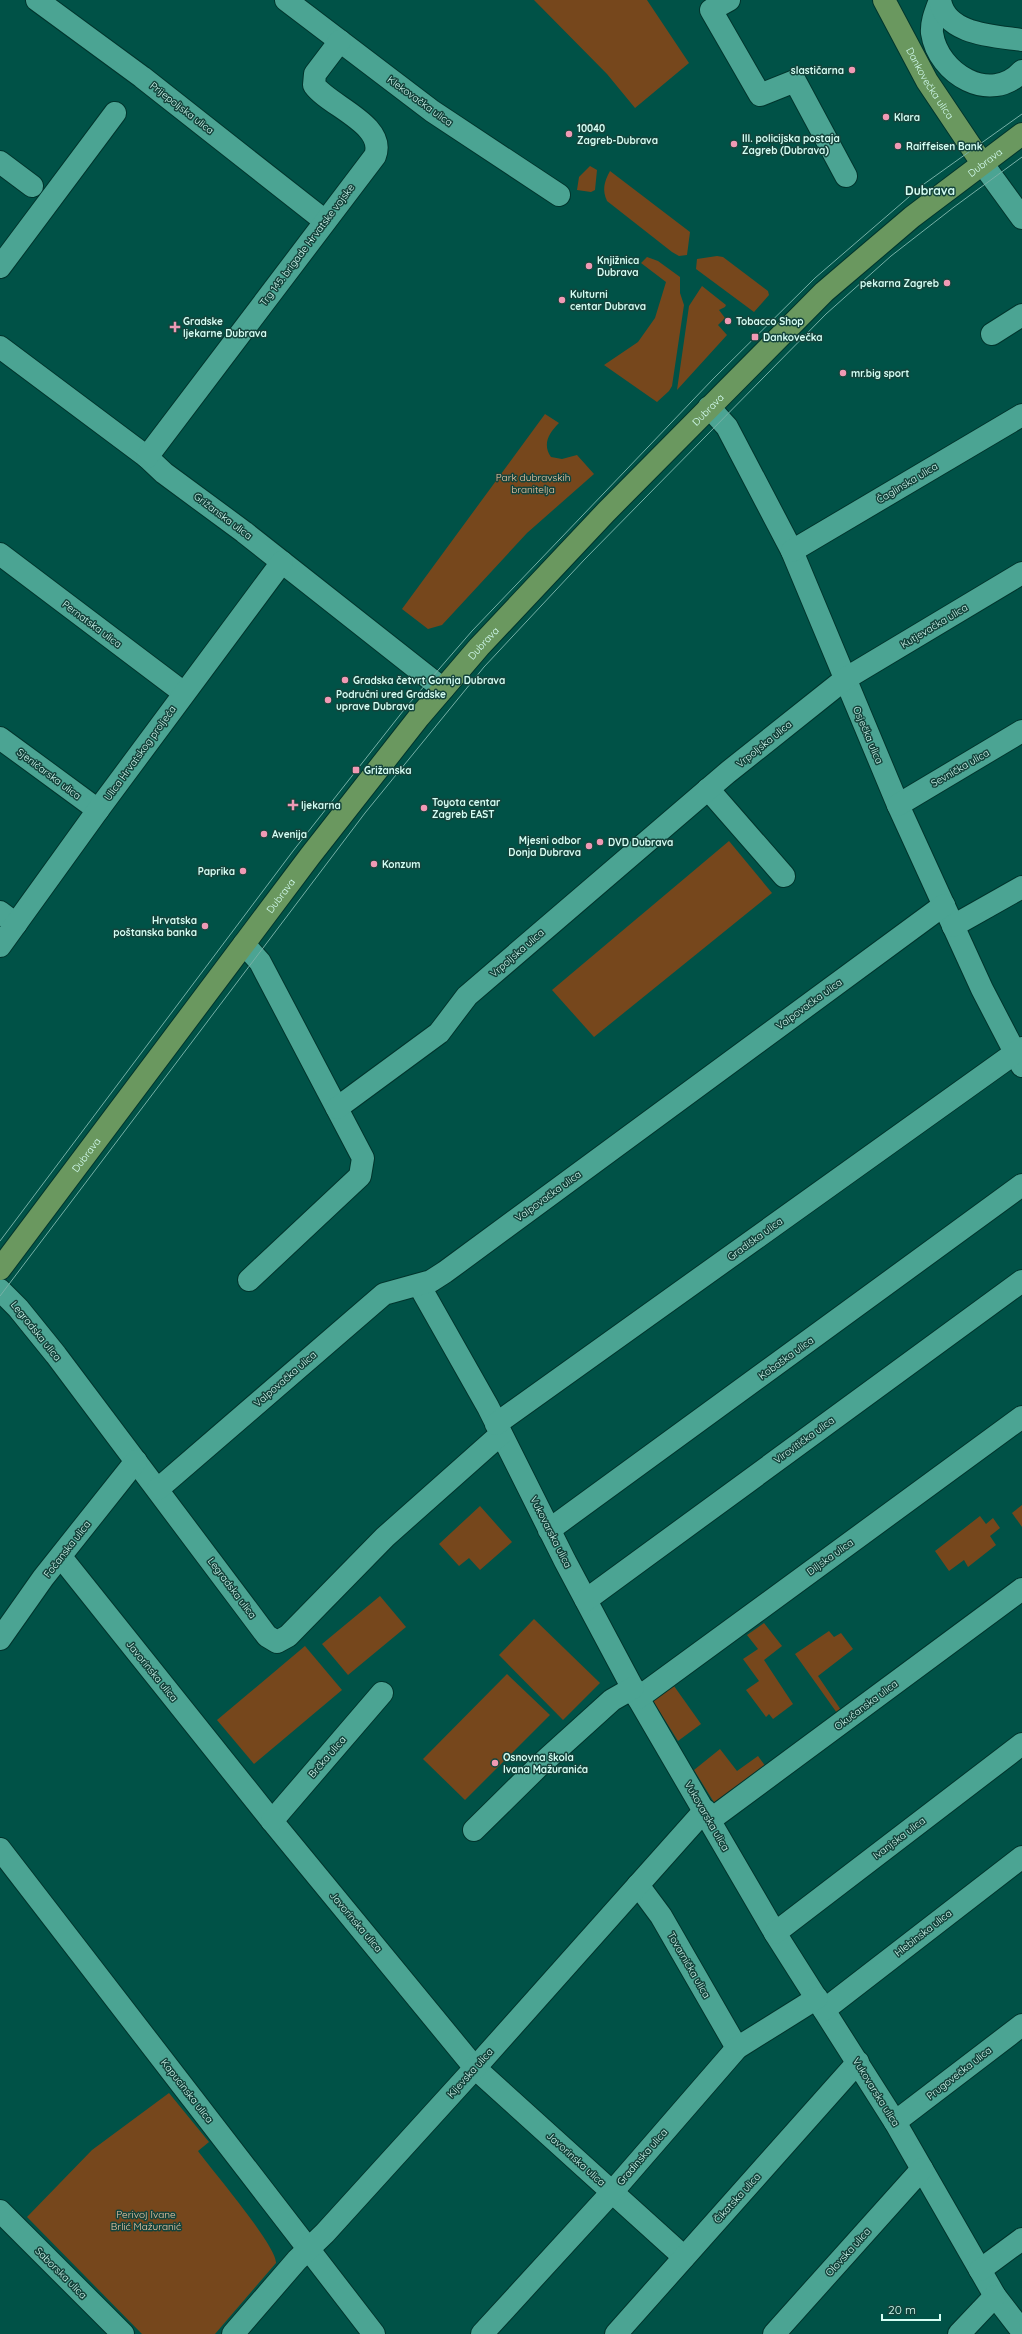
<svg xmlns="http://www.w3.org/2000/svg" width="1022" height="2334" font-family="Quicksand,sans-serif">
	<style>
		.green { fill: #76471c }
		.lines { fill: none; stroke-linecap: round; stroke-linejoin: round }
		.minor-casing { stroke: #00352d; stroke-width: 24 }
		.major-casing { stroke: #00352d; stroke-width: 24 }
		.minor { stroke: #4ba493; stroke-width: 22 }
		.major { stroke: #6a985f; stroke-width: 22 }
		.tram { stroke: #75b0a6; stroke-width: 1 }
		.poi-dot { fill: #f09ab5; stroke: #14443c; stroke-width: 1.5 }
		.labels { text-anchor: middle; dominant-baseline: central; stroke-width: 3; stroke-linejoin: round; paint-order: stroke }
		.poi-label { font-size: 10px; font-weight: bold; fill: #d5fef4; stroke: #14443c; text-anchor: start }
		.street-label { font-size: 10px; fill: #d5fef4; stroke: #14443c }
		.park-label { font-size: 10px; fill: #f7c9a6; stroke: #14443c }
		.quarter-label { font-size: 12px; font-weight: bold; fill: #d5fef4; stroke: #14443c }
	</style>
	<rect width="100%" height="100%" fill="#005247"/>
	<g class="green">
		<path d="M 534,0 L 647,0 L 689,63 L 635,108 L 607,74 Z"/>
		<path d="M 590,166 L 597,170 L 595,190 L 591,192 L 577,190 L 579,177 Z"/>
		<path d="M 610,171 L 690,232 L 687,255 L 679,256 L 672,252 L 607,201 C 602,190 604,182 610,171 Z"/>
		<path d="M 717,256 L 723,257 L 768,291 L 769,295 L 754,312 L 696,269 L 697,259 Z"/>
		<path d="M 647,257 L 658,261 L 680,277 L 680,293 L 684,305 L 672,386 L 669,391 L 657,402 L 604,365 L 638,342 L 655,318 L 666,282 L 641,263 Z"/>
		<path d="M 702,286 L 726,305 L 725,307 L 719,310 L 725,318 L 718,325 L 727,335 L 677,390 L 689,306 Z"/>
		<path d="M 545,414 L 559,423 C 549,433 542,444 551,457 L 562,459 L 577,455 L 594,474 L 527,533 L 442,625 L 428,629 L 402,609 Z"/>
		<path d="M 729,841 L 772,893 L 594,1037 L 552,990 Z"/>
		<path d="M 1022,1505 L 1022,1527 L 1012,1513 Z"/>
		<path d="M 480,1506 L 512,1542 L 480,1570 L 469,1558 L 459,1566 L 439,1544 Z"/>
		<path d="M 980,1516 L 986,1524 L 993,1518 L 1000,1528 L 990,1536 L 996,1545 L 968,1567 L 964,1560 L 949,1571 L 935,1551 Z"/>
		<path d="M 380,1596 L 406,1627 L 348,1675 L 322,1644 Z"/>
		<path d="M 534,1619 L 600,1683 L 563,1720 L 499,1655 Z"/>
		<path d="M 764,1623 L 782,1646 L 764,1660 L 793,1704 L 773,1719 L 769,1714 L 766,1717 L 746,1690 L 759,1681 L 743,1659 L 758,1649 L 747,1635 Z"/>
		<path d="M 829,1631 L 834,1637 L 841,1633 L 853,1649 L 818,1676 L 841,1710 L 837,1713 L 795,1654 Z"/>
		<path d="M 305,1646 L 342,1690 L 254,1764 L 217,1720 Z"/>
		<path d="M 507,1674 L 550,1715 L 465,1800 L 423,1759 Z"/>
		<path d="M 674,1686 L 701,1724 L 678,1741 L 653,1701 Z"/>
		<path d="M 720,1749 L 737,1771 L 758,1756 L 766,1767 L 715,1804 L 694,1770 Z"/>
		<path d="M 169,2093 L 209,2142 L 198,2151 C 211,2169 277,2246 276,2263 L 215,2334 L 142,2334 L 27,2217 L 92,2150 Z"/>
	</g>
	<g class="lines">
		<defs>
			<g id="minor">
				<path d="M 37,0 L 142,77 L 325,221"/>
				<path d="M 286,0 L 432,111 L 559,195"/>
				<path d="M 729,0 L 711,10 L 760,95 L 795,81 L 846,176"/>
				<path d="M 940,0 C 936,11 931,22 932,33 C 938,74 991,105 1022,71"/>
				<path d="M 940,0 C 945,35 995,36 1022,40"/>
				<path d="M 0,162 L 32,186"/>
				<path d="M 982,163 L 1022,218"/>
				<path d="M 0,267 L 115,113"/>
				<path d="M 992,334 L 1022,315"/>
				<path d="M 0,347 L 147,457 L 164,473 L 244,532 L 443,689"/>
				<path d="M 709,407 L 727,427 L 792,551 L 898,805 L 982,989 L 1022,1066"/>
				<path d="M 147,457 L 375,156 C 387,125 329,106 314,85 L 315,74 L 340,41"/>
				<path d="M 792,551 L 1022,415"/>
				<path d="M 0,554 L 184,693"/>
				<path d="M 0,738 L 98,810"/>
				<path d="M 708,789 L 784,876"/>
				<path d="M 898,805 L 1022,731"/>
				<path d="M 0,912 L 16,924"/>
				<path d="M 953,926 L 1022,887"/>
				<path d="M 244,944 L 260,962 L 363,1158 L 360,1176 L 249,1280"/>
				<path d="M 0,946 L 98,810 L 282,562"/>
				<path d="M 337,1108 L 439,1033 L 467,996 L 727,773 L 845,679 L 1022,573"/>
				<path d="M 419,1285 L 488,1407 L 565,1561 L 638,1698 L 775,1933 L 895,2122 L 995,2296 L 1022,2331"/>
				<path d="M 0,1290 L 18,1308 L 56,1355 L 267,1636 L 277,1642 L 288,1636 L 385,1537 L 501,1434"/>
				<path d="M 496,1424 L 1022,1048"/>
				<path d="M 158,1489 L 384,1294 L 431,1281 L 445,1272 L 944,905"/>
				<path d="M 549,1530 L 1022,1185"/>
				<path d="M 61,1557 L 272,1821 L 475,2068 L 684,2257"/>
				<path d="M 586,1600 L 1022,1281"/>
				<path d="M 0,1639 L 43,1578 L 136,1461"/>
				<path d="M 638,1698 L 1022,1417"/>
				<path d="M 710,1820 L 1022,1589"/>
				<path d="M 272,1821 L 382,1693"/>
				<path d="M 474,1830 L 539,1766 L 612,1700 L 633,1688"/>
				<path d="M 0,1849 L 374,2334"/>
				<path d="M 638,1885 L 661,1916 L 737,2048"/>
				<path d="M 775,1933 L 1022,1744"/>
				<path d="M 824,2010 L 1022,1857"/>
				<path d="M 895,2122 L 1022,2025"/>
				<path d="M 0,2211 L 123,2334"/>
				<path d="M 980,2270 L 1022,2239"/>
				<path d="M 233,2334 L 297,2260 L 325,2233 L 475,2068 L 705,1810"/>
				<path d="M 482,2334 L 613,2191 L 737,2048 L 817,1998"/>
				<path d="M 616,2334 L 858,2062"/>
				<path d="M 774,2334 L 922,2169"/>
				<path d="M 959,2334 L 995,2296"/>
			</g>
			<g id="major">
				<path id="s1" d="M 884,0 L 927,81 L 982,163"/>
				<path id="s2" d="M 0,1269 L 310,856 L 419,717 L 479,647 L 606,512 L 824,292 L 912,217 L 1022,134"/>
			</g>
		</defs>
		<use href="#minor" class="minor-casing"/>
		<use href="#major" class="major-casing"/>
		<use href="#minor" class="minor"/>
		<use href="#major" class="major"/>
		<g class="tram">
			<path d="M 0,1241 L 293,851 L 407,706 L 472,631 L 714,378 L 815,278 L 924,184 L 1022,114"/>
			<path d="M 0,1296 L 365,813 L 484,667 L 584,560 L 826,314 L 891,256 L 954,207 L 1022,157"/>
		</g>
	</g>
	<g class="poi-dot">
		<circle cx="852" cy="70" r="4"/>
		<circle cx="886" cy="117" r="4"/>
		<circle cx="569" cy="134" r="4"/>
		<circle cx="734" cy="144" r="4"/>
		<circle cx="898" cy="146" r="4"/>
		<circle cx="589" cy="266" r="4"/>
		<circle cx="947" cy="283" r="4"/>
		<circle cx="562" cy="300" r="4"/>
		<circle cx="728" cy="321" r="4"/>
		<path d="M173 321h4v4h4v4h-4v4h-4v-4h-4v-4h4z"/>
		<rect x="751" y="333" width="8" height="8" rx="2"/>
		<circle cx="843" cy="373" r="4"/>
		<circle cx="345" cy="680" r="4"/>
		<circle cx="328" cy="700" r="4"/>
		<rect x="352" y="766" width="8" height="8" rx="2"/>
		<path d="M291 799h4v4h4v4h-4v4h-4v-4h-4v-4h4z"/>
		<circle cx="424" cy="808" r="4"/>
		<circle cx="264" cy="834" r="4"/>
		<circle cx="600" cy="842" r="4"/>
		<circle cx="589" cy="846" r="4"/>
		<circle cx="374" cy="864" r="4"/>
		<circle cx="243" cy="871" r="4"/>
		<circle cx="205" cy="926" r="4"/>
		<circle cx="495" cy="1763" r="4"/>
	</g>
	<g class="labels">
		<g class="poi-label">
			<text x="844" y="70" text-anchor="end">slastičarna</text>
			<text x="894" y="117">Klara</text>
			<text x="577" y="128">10040<tspan x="577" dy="12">Zagreb-Dubrava</tspan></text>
			<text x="742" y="138">III. policijska postaja<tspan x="742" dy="12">Zagreb (Dubrava)</tspan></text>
			<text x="906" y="146">Raiffeisen Bank</text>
			<text x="597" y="260">Knjižnica<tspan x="597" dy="12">Dubrava</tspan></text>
			<text x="939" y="283" text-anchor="end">pekarna Zagreb</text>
			<text x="570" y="294">Kulturni<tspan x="570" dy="12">centar Dubrava</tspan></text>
			<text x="183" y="321">Gradske<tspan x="183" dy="12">ljekarne Dubrava</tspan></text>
			<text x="736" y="321">Tobacco Shop</text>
			<text x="763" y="337">Dankovečka</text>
			<text x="851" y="373">mr.big sport</text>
			<text x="353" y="680">Gradska četvrt Gornja Dubrava</text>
			<text x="336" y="694">Područni ured Gradske<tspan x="336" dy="12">uprave Dubrava</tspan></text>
			<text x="364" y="770">Grižanska</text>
			<text x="432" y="802">Toyota centar<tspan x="432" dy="12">Zagreb EAST</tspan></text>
			<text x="301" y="805">ljekarna</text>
			<text x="272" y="834">Avenija</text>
			<text x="581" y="840" text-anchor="end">Mjesni odbor<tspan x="581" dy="12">Donja Dubrava</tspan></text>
			<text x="608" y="842">DVD Dubrava</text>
			<text x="382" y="864">Konzum</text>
			<text x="235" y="871" text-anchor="end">Paprika</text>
			<text x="197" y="920" text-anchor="end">Hrvatska<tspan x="197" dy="12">poštanska banka</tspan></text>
			<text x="503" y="1757">Osnovna škola<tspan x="503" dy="12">Ivana Mažuranića</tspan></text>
		</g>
		<g class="street-label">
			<text stroke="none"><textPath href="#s1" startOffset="95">Dankovečka ulica</textPath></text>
			<text transform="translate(420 101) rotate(36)">Klekovačka ulica</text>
			<text transform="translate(182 108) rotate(38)">Prijepoljska ulica</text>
			<text stroke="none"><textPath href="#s2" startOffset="1487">Dubrava</textPath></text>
			<text transform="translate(307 245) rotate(-53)">Trg 145. brigade Hrvatske vojske</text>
			<text stroke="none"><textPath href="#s2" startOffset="1115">Dubrava</textPath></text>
			<text transform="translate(907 483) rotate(-31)">Čaglinska ulica</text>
			<text transform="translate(223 516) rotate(37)">Grižanska ulica</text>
			<text transform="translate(92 624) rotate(37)">Pernatska ulica</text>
			<text transform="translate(934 626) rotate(-31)">Kutjevačka ulica</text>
			<text stroke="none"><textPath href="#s2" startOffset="791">Dubrava</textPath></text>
			<text transform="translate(868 735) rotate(67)">Osječka ulica</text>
			<text transform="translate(764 744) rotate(-39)">Vrpoljska ulica</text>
			<text transform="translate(140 753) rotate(-54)">Ulica Hrvatskog proljeća</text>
			<text transform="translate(960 768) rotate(-30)">Sevnička ulica</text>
			<text transform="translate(49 774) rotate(37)">Sjeničarska ulica</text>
			<text stroke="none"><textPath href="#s2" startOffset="467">Dubrava</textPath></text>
			<text transform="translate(517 953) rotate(-41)">Vrpoljska ulica</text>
			<text transform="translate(809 1004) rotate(-36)">Valpovačka ulica</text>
			<text stroke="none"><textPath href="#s2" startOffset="143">Dubrava</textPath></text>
			<text transform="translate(548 1196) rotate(-36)">Valpovačka ulica</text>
			<text transform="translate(755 1239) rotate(-36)">Gradiška ulica</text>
			<text transform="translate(36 1331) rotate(51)">Legradska ulica</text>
			<text transform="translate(786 1358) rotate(-36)">Kobaška ulica</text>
			<text transform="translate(285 1379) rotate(-41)">Valpovačka ulica</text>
			<text transform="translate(804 1440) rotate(-36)">Virovitička ulica</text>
			<text transform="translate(551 1532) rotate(63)">Vukovarska ulica</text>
			<text transform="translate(67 1549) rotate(-52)">Fočanska ulica</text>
			<text transform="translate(830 1557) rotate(-36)">Diljska ulica</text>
			<text transform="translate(232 1588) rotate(53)">Legradska ulica</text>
			<text transform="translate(152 1671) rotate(51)">Javorinska ulica</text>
			<text transform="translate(866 1705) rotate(-37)">Okučanska ulica</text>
			<text transform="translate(327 1757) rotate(-49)">Brčka ulica</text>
			<text transform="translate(707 1816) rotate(60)">Vukovarska ulica</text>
			<text transform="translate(899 1838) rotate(-37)">Ivanjska ulica</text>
			<text transform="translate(356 1922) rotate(50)">Javorinska ulica</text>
			<text transform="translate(923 1933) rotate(-38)">Hlebinska ulica</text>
			<text transform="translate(689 1965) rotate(60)">Tovarnička ulica</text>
			<text transform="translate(470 2073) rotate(-48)">Kijevska ulica</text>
			<text transform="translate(959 2073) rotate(-38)">Prugovečka ulica</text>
			<text transform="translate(187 2091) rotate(52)">Kapucinska ulica</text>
			<text transform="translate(876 2092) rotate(58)">Vukovarska ulica</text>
			<text transform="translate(642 2157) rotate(-49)">Gradinska ulica</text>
			<text transform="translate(576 2159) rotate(42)">Javorinska ulica</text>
			<text transform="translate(737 2198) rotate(-48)">Čikatska ulica</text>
			<text transform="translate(848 2252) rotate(-48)">Olovska ulica</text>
			<text transform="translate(61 2273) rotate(45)">Saborska ulica</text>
		</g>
		<g class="park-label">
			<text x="533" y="477">Park dubravskih<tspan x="533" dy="12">branitelja</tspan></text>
			<text x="146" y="2214">Perivoj Ivane<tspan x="146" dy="12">Brlić Mažuranić</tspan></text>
		</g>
		<g class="quarter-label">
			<text x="930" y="190">Dubrava</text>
		</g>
	</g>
	<path d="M882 2314v6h58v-6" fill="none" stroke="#d5fef4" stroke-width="2"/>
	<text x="888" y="2314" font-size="12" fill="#d5fef4" stroke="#14443c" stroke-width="3" paint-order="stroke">20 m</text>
</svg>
